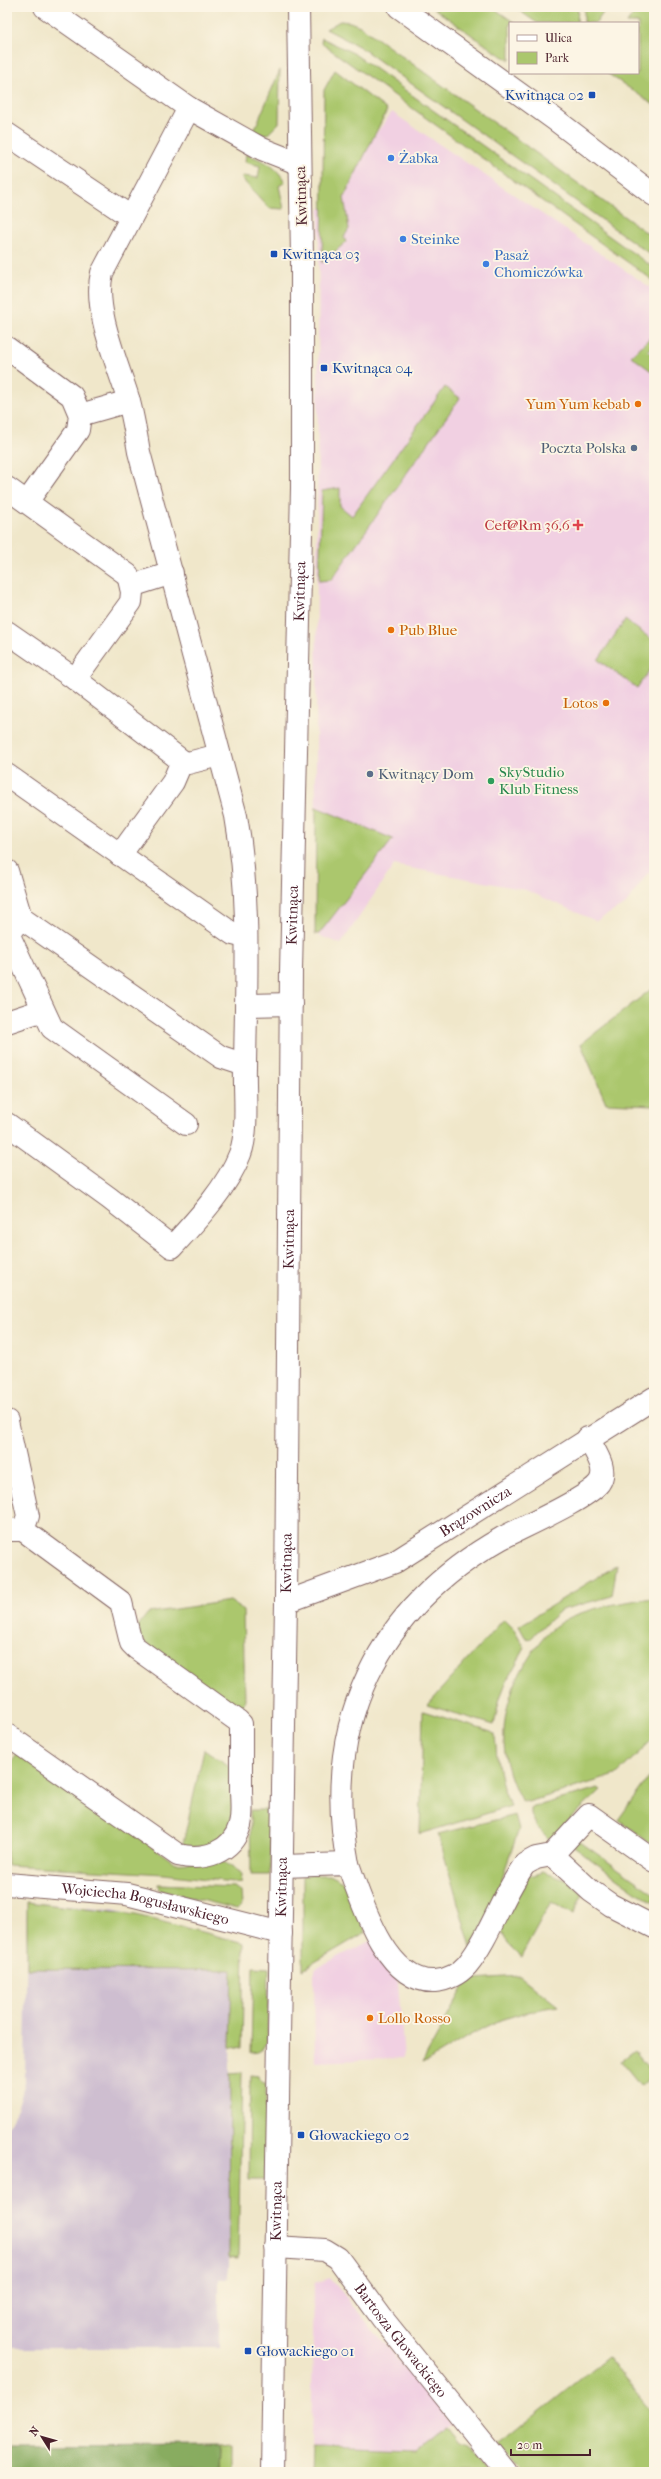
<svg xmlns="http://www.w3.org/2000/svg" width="661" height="2479" font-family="'IM FELL French Canon',serif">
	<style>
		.built { fill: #f1d0e2 }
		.industrial { fill: #cebed0 }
		.green { fill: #abc76d; stroke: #7a734c }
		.forest { fill: #88ac60; stroke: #696646 }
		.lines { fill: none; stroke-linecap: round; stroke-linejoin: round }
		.street-casing { stroke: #846563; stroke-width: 24 }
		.secondary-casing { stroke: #846563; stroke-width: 24 }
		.street { stroke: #fff; stroke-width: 22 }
		.secondary { stroke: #fff; stroke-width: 22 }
		.transit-dot { fill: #1a4fb4; stroke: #fcf5e5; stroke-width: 1.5 }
		.shop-dot { fill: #3f7fe0; stroke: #fcf5e5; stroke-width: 1.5 }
		.food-dot { fill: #e8710a; stroke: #fcf5e5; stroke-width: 1.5 }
		.service-dot { fill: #5c6f8a; stroke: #fcf5e5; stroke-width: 1.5 }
		.health-dot { fill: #e0444e; stroke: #fcf5e5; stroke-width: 1.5 }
		.leisure-dot { fill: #2e9e5b; stroke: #fcf5e5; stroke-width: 1.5 }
		.labels { text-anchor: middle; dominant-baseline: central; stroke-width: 3.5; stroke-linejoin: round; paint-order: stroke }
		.transit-label { font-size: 15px; fill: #164399; stroke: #fcf5e5; text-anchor: start }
		.shop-label { font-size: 15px; fill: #366cbe; stroke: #fcf5e5; text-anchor: start }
		.street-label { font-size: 15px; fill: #4a1f2b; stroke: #fcf5e5 }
		.food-label { font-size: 15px; fill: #c56008; stroke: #fcf5e5; text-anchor: end }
		.service-label { font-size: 15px; fill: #4e5e75; stroke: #fcf5e5; text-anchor: end }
		.health-label { font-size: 15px; fill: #be3a42; stroke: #fcf5e5; text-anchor: end }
		.leisure-label { font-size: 15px; fill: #27864d; stroke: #fcf5e5; text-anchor: start }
	</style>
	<rect width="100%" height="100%" fill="#fcf5e5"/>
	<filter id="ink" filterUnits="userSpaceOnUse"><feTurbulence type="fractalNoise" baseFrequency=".025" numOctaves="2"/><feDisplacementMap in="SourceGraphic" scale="8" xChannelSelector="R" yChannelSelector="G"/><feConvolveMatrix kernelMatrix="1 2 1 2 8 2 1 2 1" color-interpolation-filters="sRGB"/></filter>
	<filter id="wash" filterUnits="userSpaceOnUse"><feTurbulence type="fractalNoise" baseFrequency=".012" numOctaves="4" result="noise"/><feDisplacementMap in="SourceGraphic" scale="16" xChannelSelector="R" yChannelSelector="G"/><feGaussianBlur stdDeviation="0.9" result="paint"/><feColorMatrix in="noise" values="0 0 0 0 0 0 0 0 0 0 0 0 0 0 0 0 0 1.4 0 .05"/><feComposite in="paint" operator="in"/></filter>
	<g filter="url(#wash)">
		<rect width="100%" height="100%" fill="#f0e7ca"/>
		<g class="built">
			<path d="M 392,112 L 654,290 L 654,872 L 647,874 L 626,904 L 596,921 L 526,890 L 394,865 L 341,944 L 315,934 L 319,211 Z"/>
			<path d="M 372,1940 L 392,1967 L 398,1982 L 404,2058 L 315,2062 L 314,1969 Z"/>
			<path d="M 330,2278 L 452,2424 L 420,2450 L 311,2447 L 314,2283 Z"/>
		</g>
		<path class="industrial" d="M 27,1902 L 113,1910 L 234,1940 L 230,2064 L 229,2268 L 227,2279 L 219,2279 L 219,2348 L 7,2348 L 7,2128 L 18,2106 L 25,2082 Z"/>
		<g class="green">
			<path d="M 432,7 L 492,7 L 515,23 L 510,23 L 510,60 L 497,53 Z"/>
			<path d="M 514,7 L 578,7 L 577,23 L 537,23 Z"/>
			<path d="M 584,7 L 607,7 L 596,23 L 584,23 Z"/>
			<path d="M 638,7 L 650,7 L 654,10 L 654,105 L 607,73 L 638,73 L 638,23 L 627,23 Z"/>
			<path d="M 340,21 L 350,22 L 360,26 L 654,238 L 654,257 L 360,47 L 326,29 Z"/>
			<path d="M 322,38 L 353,53 L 654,268 L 654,281 L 321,43 Z"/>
			<path d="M 280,70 L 279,123 L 268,134 L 253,133 Z"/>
			<path d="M 335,70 L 387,110 L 344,197 L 349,229 L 344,237 L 346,242 L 322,263 L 324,90 Z"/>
			<path d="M 246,154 C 264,161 276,165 285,182 L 279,186 L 284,209 L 269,208 L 242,179 L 242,176 L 258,178 L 260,166 L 245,162 Z"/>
			<path d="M 654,334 L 654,342 L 648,351 L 654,355 L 654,373 L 631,356 Z"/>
			<path d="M 445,387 L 460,398 L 331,580 L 319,581 L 322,491 L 340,488 L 340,506 L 352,516 Z"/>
			<path d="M 625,620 L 654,641 L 654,664 L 637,688 L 598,660 Z"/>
			<path d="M 316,807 L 393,839 L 319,934 L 315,934 Z"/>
			<path d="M 654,987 L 654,1105 L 606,1103 L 581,1044 Z"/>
			<path d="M 617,1565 L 612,1596 L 561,1610 L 529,1639 L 525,1637 L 519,1626 Z"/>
			<path d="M 654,1598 L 654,1738 L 616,1775 L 528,1802 L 521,1800 C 493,1750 501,1699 532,1653 C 540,1640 549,1629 563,1621 C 585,1608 628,1601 654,1598 Z"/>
			<path d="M 230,1601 L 243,1610 L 245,1702 L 242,1706 L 235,1707 L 139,1639 L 137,1627 L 148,1613 Z"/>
			<path d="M 504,1619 L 514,1629 L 525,1648 L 507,1680 L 500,1698 L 494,1725 L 427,1705 Z"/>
			<path d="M 423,1711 L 491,1732 L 495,1735 C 497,1759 499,1784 511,1806 L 420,1834 Z"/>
			<path d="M 204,1749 L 234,1769 C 233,1796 241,1832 210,1844 C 202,1847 191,1847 182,1848 Z"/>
			<path d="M 19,1752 L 175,1863 L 221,1860 L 242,1874 L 241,1883 L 164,1874 L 7,1865 L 7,1768 Z"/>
			<path d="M 654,1770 L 654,1846 L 618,1820 Z"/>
			<path d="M 598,1788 L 601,1790 L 549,1839 L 537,1827 L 531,1815 L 531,1809 L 534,1807 Z"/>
			<path d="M 250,1810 L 270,1810 L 270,1875 L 251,1875 Z"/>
			<path d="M 515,1815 L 519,1829 L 492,1907 L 471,1948 L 438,1834 Z"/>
			<path d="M 576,1839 L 654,1894 L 654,1902 L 636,1892 L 571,1845 Z"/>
			<path d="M 543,1872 L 568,1881 L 583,1894 L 573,1914 L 551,1902 L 521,1957 L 508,1944 L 501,1929 L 526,1877 Z"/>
			<path d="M 303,1875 L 329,1875 L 346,1884 L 366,1932 L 303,1969 Z"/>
			<path d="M 158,1884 L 234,1887 L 241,1892 L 242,1905 L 237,1909 L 159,1889 Z"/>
			<path d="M 27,1902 L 136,1915 L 244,1943 L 242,2049 L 230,2047 L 232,1970 L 27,1969 Z"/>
			<path d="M 253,1967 L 269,1968 L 267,2042 L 259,2052 L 251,2053 Z"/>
			<path d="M 520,1976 L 558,2006 C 529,2011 501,2017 476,2032 C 457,2042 442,2054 422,2063 L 466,1983 L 475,1979 Z"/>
			<path d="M 634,2051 L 654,2075 L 641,2086 L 621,2061 Z"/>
			<path d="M 242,2072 L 238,2259 L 229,2258 L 230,2073 Z"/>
			<path d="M 250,2075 L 258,2076 L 263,2083 L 266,2083 L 265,2180 L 249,2180 Z"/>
			<path d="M 608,2357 L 654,2414 L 654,2472 L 520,2472 L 498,2445 Z"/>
			<path d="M 447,2428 L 459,2443 L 469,2446 L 489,2472 L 310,2472 L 311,2447 L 420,2450 Z"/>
			<path d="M 232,2444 L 232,2472 L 219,2472 L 220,2445 Z"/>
		</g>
		<path class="forest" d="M 220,2445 L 219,2472 L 7,2472 L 7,2446 Z"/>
	</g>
	<g filter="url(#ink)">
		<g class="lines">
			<defs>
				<g id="street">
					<path d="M 45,7 L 189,108"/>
					<path d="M 7,134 L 131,217"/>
					<path d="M 7,348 L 72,396 L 80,415 L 129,401"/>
					<path d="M 7,488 L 128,575 L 132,592 L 131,602 L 75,679"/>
					<path d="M 27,502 L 78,430 L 80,415"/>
					<path d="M 131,586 L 172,573"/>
					<path d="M 7,632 L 75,679 L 182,761 L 188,763 L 219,755"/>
					<path d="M 7,775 L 233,934 L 246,937"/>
					<path d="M 120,855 L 173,782 L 182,761"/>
					<path d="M 7,871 L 21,918 L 12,929"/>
					<path d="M 21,918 L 221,1057 L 245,1065"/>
					<path d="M 7,931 L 52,1028 L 186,1124"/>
					<path d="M 247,1005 L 291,1004"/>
					<path d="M 7,1022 L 43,1010"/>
					<path d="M 7,1124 L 109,1198 L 172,1247 C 196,1221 227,1188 240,1154 C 249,1131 244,1091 245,1067 C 246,983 251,899 236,816 L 139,452 C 136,434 133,416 128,398 C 117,362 93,309 102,273 L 189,108 L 262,149 L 300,164"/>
					<path d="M 7,1421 L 28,1516 L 23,1530"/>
					<path d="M 7,1530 L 23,1530 L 121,1602 L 131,1643 L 136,1648 L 238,1721 L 241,1724 C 241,1746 241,1767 241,1788 C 241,1800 243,1813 240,1825 C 232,1853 204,1861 178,1855 L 7,1735"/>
					<path id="s1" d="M 286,1602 L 395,1562 L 654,1398"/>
					<path d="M 552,1855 L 591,1891 L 611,1905 L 654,1927"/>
					<path d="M 348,1864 C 321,1723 378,1608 502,1538 C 523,1527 587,1499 599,1483 C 609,1469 594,1451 588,1438"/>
					<path d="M 282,1866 L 348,1864 C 361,1900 386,1984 435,1981 C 447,1980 459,1974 467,1965 C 491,1935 502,1895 525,1864 L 536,1858 L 552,1855 L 589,1815 L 654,1861"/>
					<path id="s2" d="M 7,1884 L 127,1894 L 281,1933"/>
					<path id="s3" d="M 275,2247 L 325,2250 L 338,2258 L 382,2318 L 506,2472"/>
					<path id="s4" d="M 272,2472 L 286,1602 L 291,971 L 302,488 L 302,259 L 298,7"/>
				</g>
				<path id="secondary" d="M 399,7 L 557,121 L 654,195"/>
			</defs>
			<use href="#street" class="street-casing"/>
			<use href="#secondary" class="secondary-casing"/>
			<use href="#street" class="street"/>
			<use href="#secondary" class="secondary"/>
		</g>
	</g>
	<g class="transit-dot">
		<rect x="588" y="91" width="8" height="8" rx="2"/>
		<rect x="270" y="250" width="8" height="8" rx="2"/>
		<rect x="320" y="364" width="8" height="8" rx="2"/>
		<rect x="297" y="2131" width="8" height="8" rx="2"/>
		<rect x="244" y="2347" width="8" height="8" rx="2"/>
	</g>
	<g class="shop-dot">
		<circle cx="391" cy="158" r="4"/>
		<circle cx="403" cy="239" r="4"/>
		<circle cx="486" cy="264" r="4"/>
	</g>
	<g class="food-dot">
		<circle cx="638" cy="404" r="4"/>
		<circle cx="391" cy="630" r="4"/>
		<circle cx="606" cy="703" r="4"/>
		<circle cx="370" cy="2018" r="4"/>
	</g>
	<g class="service-dot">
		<circle cx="634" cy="448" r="4"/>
		<circle cx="370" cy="774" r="4"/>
	</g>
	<path class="health-dot" d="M576 519h4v4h4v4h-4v4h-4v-4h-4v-4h4z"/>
	<circle class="leisure-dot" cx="491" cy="781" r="4"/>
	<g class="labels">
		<g class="transit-label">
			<text x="584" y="95" text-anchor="end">Kwitnąca 02</text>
			<text x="282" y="254">Kwitnąca 03</text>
			<text x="332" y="368">Kwitnąca 04</text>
			<text x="309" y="2135">Głowackiego 02</text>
			<text x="256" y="2351">Głowackiego 01</text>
		</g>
		<g class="shop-label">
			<text x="399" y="158">Żabka</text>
			<text x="411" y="239">Steinke</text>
			<text x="494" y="255">Pasaż<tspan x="494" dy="17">Chomiczówka</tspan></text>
		</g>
		<g class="street-label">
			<text transform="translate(301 196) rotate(-92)">Kwitnąca</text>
			<text stroke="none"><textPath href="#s4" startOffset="1881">Kwitnąca</textPath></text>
			<text stroke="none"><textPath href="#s4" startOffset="1557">Kwitnąca</textPath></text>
			<text stroke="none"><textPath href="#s4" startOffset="1233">Kwitnąca</textPath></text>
			<text stroke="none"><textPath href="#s1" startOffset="211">Brązownicza</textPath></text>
			<text stroke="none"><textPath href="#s4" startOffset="909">Kwitnąca</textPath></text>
			<text stroke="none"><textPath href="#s4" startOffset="585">Kwitnąca</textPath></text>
			<text stroke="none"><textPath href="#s2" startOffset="140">Wojciecha Bogusławskiego</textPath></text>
			<text stroke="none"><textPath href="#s4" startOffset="261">Kwitnąca</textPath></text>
			<text stroke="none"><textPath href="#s3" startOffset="169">Bartosza Głowackiego</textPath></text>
		</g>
		<g class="food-label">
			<text x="630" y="404">Yum Yum kebab</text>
			<text x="399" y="630" text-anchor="start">Pub Blue</text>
			<text x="598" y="703">Lotos</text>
			<text x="378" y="2018" text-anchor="start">Lollo Rosso</text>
		</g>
		<g class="service-label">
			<text x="626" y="448">Poczta Polska</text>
			<text x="378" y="774" text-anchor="start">Kwitnący Dom</text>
		</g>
		<g class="health-label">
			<text x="570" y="525">Cef@Rm 36,6</text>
		</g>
		<g class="leisure-label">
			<text x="499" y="772">SkyStudio<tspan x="499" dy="17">Klub Fitness</tspan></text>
		</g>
	</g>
	<rect width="661" height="2479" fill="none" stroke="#fcf5e5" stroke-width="24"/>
	<rect x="509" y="22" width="130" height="52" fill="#fcf5e5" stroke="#b59f9b"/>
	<rect x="517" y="35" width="20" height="6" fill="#ffffff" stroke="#b59f9b"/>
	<text x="545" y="42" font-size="12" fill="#4a1f2b">Ulica</text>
	<rect x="517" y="52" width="20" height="12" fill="#abc76d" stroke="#b59f9b"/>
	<text x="545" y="62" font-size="12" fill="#4a1f2b">Park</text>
	<g transform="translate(42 2437) rotate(307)" stroke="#fcf5e5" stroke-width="3" paint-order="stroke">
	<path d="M0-3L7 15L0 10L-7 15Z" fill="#4a1f2b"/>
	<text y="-6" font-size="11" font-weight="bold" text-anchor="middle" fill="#4a1f2b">N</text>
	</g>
	<path d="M511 2449v6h79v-6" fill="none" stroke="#4a1f2b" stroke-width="2"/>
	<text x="517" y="2449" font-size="12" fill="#4a1f2b" stroke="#fcf5e5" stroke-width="3" paint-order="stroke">20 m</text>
</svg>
